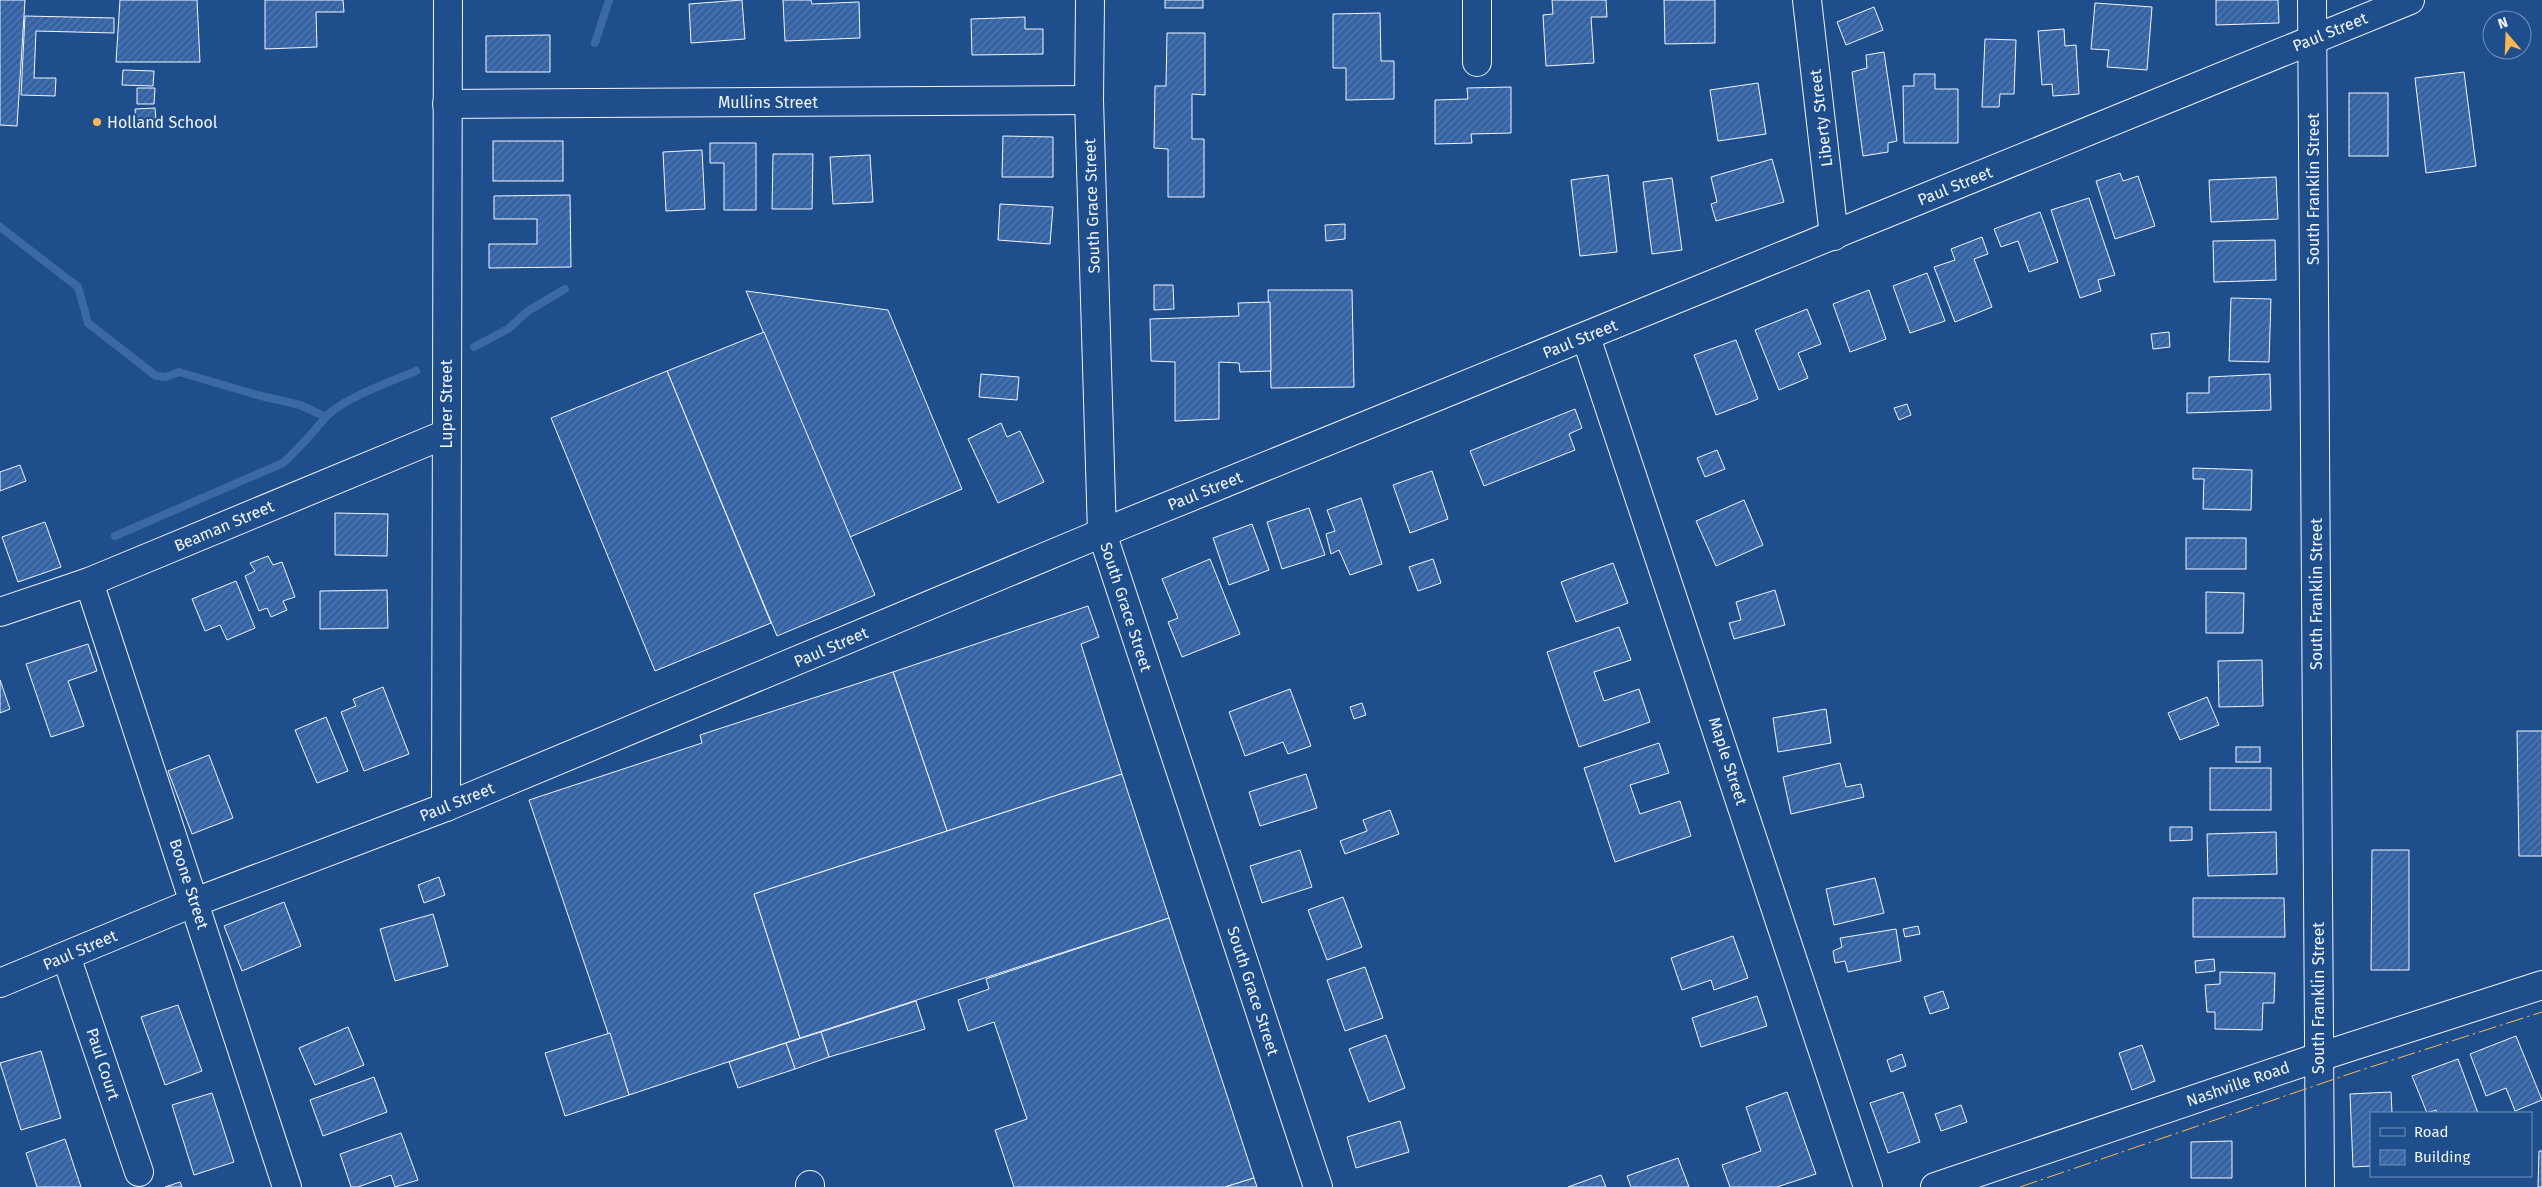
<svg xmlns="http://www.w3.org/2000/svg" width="2542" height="1187" font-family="'Fira Sans',sans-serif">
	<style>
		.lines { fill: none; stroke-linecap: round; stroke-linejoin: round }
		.stream { stroke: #3b69a3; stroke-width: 8 }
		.building { fill: url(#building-hatch); stroke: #f2f6ff }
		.minor-casing { stroke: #f2f6ff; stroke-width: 30 }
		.major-casing { stroke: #f2f6ff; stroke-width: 30 }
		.minor { stroke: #1f4e8c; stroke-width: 28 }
		.major { stroke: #1f4e8c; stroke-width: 28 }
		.power { stroke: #ffb74d; stroke-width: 1; stroke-dasharray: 18 4 2.5 4; stroke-linecap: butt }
		.poi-dot { fill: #ffb74d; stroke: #1f4e8c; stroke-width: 2 }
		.labels { text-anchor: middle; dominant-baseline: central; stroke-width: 4; stroke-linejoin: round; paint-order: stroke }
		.street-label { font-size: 16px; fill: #f2f6ff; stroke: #1f4e8c }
		.poi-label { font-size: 16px; fill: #f2f6ff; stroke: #1f4e8c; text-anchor: start }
	</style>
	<defs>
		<pattern id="building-hatch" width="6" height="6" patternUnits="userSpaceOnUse" patternTransform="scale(1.25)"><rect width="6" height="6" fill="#3563a3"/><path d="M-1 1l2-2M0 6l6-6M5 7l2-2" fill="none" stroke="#537ab1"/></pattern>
	</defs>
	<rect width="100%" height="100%" fill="#1f4e8c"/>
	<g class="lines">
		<g class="stream">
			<path d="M 595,43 L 609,0"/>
			<path d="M 0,227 L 78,287 L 88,323 L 156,376 L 166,377 L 179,372 L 257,395 L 300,405 L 326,417"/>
			<path d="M 474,347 L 508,329 L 528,311 L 565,289"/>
			<path d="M 115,536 L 283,463 C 299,449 312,433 326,417 C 342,399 392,381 416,371"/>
		</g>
	</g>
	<g class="building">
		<path d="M 0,0 L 25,0 L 17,126 L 0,125 Z"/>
		<path d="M 120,0 L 197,0 L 200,62 L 116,62 Z"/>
		<path d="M 265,0 L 343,0 L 344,12 L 316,12 L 317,47 L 265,49 Z"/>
		<path d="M 742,0 L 745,39 L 691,43 L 689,4 Z"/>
		<path d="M 783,0 L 811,0 L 812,4 L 859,2 L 860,38 L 785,41 Z"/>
		<rect x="1165" y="0" width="38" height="8"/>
		<path d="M 1552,0 L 1606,0 L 1607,17 L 1591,17 L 1594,63 L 1546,66 L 1543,15 L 1553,14 Z"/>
		<path d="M 1664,0 L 1715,0 L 1715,43 L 1665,44 Z"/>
		<path d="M 2216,0 L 2278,0 L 2279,23 L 2216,25 Z"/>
		<path d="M 2095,3 L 2152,7 L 2147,70 L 2107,67 L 2109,50 L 2091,49 Z"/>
		<path d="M 1874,7 L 1883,30 L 1846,45 L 1837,22 Z"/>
		<path d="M 1380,13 L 1381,61 L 1394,61 L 1394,99 L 1346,100 L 1346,68 L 1333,68 L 1333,14 Z"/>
		<path d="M 25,16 L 114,18 L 114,33 L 36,31 L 34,78 L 56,78 L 55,96 L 21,95 Z"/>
		<path d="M 1025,17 L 1025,29 L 1043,29 L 1043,54 L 972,55 L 971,19 Z"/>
		<path d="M 2064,29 L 2065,46 L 2076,45 L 2079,94 L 2053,96 L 2052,84 L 2042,85 L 2038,31 Z"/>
		<path d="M 1167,33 L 1205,33 L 1205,95 L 1192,94 L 1192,139 L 1204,139 L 1204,197 L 1168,197 L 1168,149 L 1154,148 L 1155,86 L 1166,86 Z"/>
		<path d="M 550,35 L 550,72 L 486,72 L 486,36 Z"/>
		<path d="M 1985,39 L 2016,40 L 2014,94 L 2000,94 L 1999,107 L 1982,107 Z"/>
		<path d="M 1884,52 L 1897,141 L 1888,143 L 1888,152 L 1863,156 L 1852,72 L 1867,68 L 1866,55 Z"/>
		<path d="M 123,70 L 154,71 L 153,86 L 122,85 Z"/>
		<path d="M 2464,72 L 2476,166 L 2426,173 L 2415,78 Z"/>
		<path d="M 1914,74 L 1935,74 L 1935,89 L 1958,89 L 1958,143 L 1904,143 L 1903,86 L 1914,86 Z"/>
		<path d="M 1758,83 L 1766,134 L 1718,141 L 1710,90 Z"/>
		<path d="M 1511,87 L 1511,133 L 1471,134 L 1472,143 L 1435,144 L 1435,100 L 1468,99 L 1467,88 Z"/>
		<path d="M 137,88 L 155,88 L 154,104 L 137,104 Z"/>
		<rect x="2349" y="93" width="39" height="63"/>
		<path d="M 155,108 L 156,120 L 136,122 L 135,109 Z"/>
		<path d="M 1003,136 L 1053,137 L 1053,177 L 1002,177 Z"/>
		<rect x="493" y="141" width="70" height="40"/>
		<path d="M 710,143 L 756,143 L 756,210 L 724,210 L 724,163 L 710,163 Z"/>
		<path d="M 702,150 L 705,209 L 666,211 L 663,152 Z"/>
		<path d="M 773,154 L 813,154 L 812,209 L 772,209 Z"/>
		<path d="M 870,155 L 873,202 L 833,204 L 830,157 Z"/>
		<path d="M 1772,159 L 1784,202 L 1716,221 L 1711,204 L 1717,202 L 1711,177 Z"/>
		<path d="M 2120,173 L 2123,181 L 2138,176 L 2155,226 L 2115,239 L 2096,181 Z"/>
		<path d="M 1608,175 L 1617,252 L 1580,256 L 1571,180 Z"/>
		<path d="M 2276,177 L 2278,219 L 2211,222 L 2209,180 Z"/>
		<path d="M 1672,178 L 1682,250 L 1652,254 L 1643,182 Z"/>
		<path d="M 570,195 L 571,267 L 489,268 L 489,244 L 537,244 L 537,219 L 494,219 L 494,196 Z"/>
		<path d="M 2089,198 L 2115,275 L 2098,280 L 2101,291 L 2080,298 L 2051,210 Z"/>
		<path d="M 1000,204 L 1053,207 L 1050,244 L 998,240 Z"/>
		<path d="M 2040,212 L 2058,262 L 2029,272 L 2018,241 L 2001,247 L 1994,229 Z"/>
		<path d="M 1345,224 L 1345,239 L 1326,241 L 1325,225 Z"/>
		<path d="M 1982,237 L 1988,254 L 1974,259 L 1992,307 L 1955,322 L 1934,267 L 1955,260 L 1951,249 Z"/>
		<path d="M 2275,240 L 2276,280 L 2214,282 L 2213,241 Z"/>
		<path d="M 1927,273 L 1945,321 L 1910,333 L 1893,286 Z"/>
		<path d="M 1154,285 L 1173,285 L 1174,309 L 1154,310 Z"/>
		<path d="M 1268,290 L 1352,290 L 1354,387 L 1271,388 Z"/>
		<path d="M 1869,290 L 1886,339 L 1850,352 L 1833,304 Z"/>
		<path d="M 746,291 L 888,310 L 962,489 L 850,537 Z"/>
		<path d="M 2231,298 L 2271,299 L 2269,362 L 2229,361 Z"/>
		<path d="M 1270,302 L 1271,371 L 1240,372 L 1239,363 L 1219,362 L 1219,419 L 1175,421 L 1175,362 L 1151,361 L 1150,319 L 1239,316 L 1238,303 Z"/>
		<path d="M 1807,309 L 1821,344 L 1798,353 L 1808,378 L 1779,390 L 1755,330 Z"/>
		<path d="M 764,332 L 875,595 L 777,636 L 667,371 Z"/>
		<path d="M 2169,332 L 2170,347 L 2153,349 L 2151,334 Z"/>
		<path d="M 1736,340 L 1758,399 L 1716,415 L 1694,355 Z"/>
		<path d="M 667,371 L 771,623 L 655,671 L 551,418 Z"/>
		<path d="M 981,374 L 1019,377 L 1017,400 L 979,397 Z"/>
		<path d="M 2270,374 L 2271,410 L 2187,413 L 2187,393 L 2209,393 L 2209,377 Z"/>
		<path d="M 1907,404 L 1911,415 L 1899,420 L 1894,408 Z"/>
		<path d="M 1575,409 L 1582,428 L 1569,434 L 1575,450 L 1484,486 L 1470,451 Z"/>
		<path d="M 1001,423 L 1007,437 L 1020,431 L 1044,482 L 998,503 L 968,439 Z"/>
		<path d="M 1717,450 L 1725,469 L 1705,477 L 1697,458 Z"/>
		<path d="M 20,465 L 26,481 L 0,491 L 0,472 Z"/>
		<path d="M 2193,468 L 2252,470 L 2251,510 L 2203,509 L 2204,479 L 2193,479 Z"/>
		<path d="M 1432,471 L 1448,519 L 1410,533 L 1393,485 Z"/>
		<path d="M 1361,498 L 1382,564 L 1350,575 L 1339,550 L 1331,554 L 1326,534 L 1335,531 L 1327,510 Z"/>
		<path d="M 1744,500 L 1763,545 L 1716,566 L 1696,521 Z"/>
		<path d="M 1309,508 L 1325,555 L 1282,569 L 1267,522 Z"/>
		<path d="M 335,513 L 388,514 L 387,556 L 335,555 Z"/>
		<path d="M 45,522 L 61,567 L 18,582 L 2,537 Z"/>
		<path d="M 1252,524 L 1269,570 L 1229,585 L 1213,538 Z"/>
		<rect x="2186" y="538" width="60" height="31"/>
		<path d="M 268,556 L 273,565 L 282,562 L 295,597 L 283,601 L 287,610 L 271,617 L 267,608 L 259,611 L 245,576 L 255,571 L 250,563 Z"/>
		<path d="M 1210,559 L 1240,634 L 1182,657 L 1168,622 L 1178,618 L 1162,579 Z"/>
		<path d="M 1433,559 L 1441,583 L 1418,591 L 1409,567 Z"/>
		<path d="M 1613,563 L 1628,603 L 1576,622 L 1561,582 Z"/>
		<path d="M 236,581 L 255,628 L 227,640 L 220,625 L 205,631 L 192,599 Z"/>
		<path d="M 387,590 L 388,628 L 320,629 L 320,591 Z"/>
		<path d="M 1775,590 L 1785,625 L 1734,639 L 1729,623 L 1741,620 L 1736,602 Z"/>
		<path d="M 2206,592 L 2244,593 L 2243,633 L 2206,633 Z"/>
		<path d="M 1088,606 L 1099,637 L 1081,644 L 1122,774 L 947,831 L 893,672 Z"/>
		<path d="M 1619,627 L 1631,660 L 1594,672 L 1604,701 L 1639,689 L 1650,722 L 1579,747 L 1547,652 Z"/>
		<path d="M 88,644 L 97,671 L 68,681 L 84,726 L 51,737 L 26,664 Z"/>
		<path d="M 2262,660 L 2263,706 L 2219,707 L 2218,661 Z"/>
		<path d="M 893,672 L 947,831 L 754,894 L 800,1038 L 629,1095 L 529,800 L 702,743 L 700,735 Z"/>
		<path d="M 0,680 L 10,709 L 0,713 Z"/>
		<path d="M 383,687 L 409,754 L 364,771 L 341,712 L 356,706 L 353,699 Z"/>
		<path d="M 1290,689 L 1311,746 L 1288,754 L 1283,742 L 1245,756 L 1229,712 Z"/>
		<path d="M 2207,697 L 2219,725 L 2180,740 L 2168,713 Z"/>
		<path d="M 1362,703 L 1366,715 L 1354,719 L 1350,707 Z"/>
		<path d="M 1826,709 L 1831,743 L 1778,752 L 1773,718 Z"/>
		<path d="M 326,717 L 348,771 L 317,783 L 295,730 Z"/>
		<path d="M 2517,731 L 2542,731 L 2542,856 L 2519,856 Z"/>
		<path d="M 1659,743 L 1669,773 L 1630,785 L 1640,814 L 1680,801 L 1691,836 L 1615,862 L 1584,768 Z"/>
		<rect x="2236" y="747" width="24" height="15"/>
		<path d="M 209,755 L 233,818 L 192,834 L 168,771 Z"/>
		<path d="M 1840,763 L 1846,787 L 1861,784 L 1864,797 L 1791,814 L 1783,777 Z"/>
		<rect x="2210" y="768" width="61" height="42"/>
		<path d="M 1122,774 L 1169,918 L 800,1038 L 754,894 Z"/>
		<path d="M 1306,774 L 1317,808 L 1260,826 L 1249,792 Z"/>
		<path d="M 1390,810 L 1399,834 L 1345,854 L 1340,841 L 1367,831 L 1363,820 Z"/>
		<path d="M 2170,827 L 2192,827 L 2192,840 L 2170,841 Z"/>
		<path d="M 2276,832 L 2277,874 L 2208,876 L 2207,834 Z"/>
		<path d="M 1300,850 L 1312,887 L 1262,903 L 1250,866 Z"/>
		<path d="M 2372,850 L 2409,850 L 2409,970 L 2371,970 Z"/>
		<path d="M 439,877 L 445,895 L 424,903 L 418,885 Z"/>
		<path d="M 1875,878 L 1884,913 L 1834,925 L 1826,889 Z"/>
		<path d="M 1343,897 L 1362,947 L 1327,960 L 1308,910 Z"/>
		<path d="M 2193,898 L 2284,898 L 2285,937 L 2193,937 Z"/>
		<path d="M 284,902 L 301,946 L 242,971 L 224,926 Z"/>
		<path d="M 433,914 L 448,966 L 395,981 L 380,929 Z"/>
		<path d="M 1169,918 L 1254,1178 L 1225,1187 L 1014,1187 L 995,1130 L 1027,1119 L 994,1022 L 968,1031 L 958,1000 L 989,989 L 986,979 Z"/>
		<path d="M 1918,926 L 1920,934 L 1905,937 L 1903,929 Z"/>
		<path d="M 1896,929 L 1901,961 L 1848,972 L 1845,961 L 1835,963 L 1833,951 L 1842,947 L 1840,938 Z"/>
		<path d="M 1733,936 L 1748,978 L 1714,990 L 1711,980 L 1682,990 L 1671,958 Z"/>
		<path d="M 2214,959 L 2215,971 L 2196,973 L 2195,961 Z"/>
		<path d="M 1365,967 L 1383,1018 L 1345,1031 L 1327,980 Z"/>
		<path d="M 2220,972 L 2275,973 L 2274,1003 L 2263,1003 L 2262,1030 L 2215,1029 L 2215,1012 L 2207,1012 L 2205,985 L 2220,984 Z"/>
		<path d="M 1943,991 L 1949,1008 L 1930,1014 L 1924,997 Z"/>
		<path d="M 1757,996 L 1767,1026 L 1701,1047 L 1692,1018 Z"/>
		<path d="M 916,1001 L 925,1029 L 829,1057 L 821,1032 Z"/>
		<path d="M 178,1005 L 202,1071 L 165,1085 L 141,1017 Z"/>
		<path d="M 348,1027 L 364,1065 L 315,1085 L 299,1048 Z"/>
		<path d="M 821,1032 L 829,1057 L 795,1069 L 786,1043 Z"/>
		<path d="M 610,1033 L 629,1095 L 565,1116 L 545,1053 Z"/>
		<path d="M 1386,1035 L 1405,1088 L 1369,1102 L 1349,1049 Z"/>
		<path d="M 2516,1036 L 2542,1100 L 2515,1111 L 2506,1088 L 2486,1096 L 2470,1054 Z"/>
		<path d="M 786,1043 L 795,1069 L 738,1088 L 729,1062 Z"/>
		<path d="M 2142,1045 L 2155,1081 L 2132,1090 L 2119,1053 Z"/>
		<path d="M 41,1051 L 61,1118 L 21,1130 L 0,1063 Z"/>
		<path d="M 1902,1054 L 1906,1066 L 1891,1072 L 1887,1060 Z"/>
		<path d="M 2458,1059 L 2478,1113 L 2437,1113 L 2436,1110 L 2427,1113 L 2412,1076 Z"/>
		<path d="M 374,1077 L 387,1112 L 323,1136 L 310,1100 Z"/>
		<path d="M 1787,1092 L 1816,1174 L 1777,1187 L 1730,1187 L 1722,1165 L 1761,1151 L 1746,1107 Z"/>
		<path d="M 1903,1092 L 1920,1142 L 1888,1153 L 1870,1103 Z"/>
		<path d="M 2391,1092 L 2392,1113 L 2371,1113 L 2371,1166 L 2353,1167 L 2350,1094 Z"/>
		<path d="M 212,1093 L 234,1162 L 194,1175 L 172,1105 Z"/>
		<path d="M 1961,1105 L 1967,1122 L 1941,1131 L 1935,1114 Z"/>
		<path d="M 1400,1121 L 1409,1152 L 1356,1168 L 1347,1137 Z"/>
		<path d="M 401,1133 L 418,1180 L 395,1187 L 391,1175 L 358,1187 L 351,1187 L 340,1154 Z"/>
		<path d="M 65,1139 L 81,1187 L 37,1187 L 26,1153 Z"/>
		<path d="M 2232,1141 L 2232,1178 L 2191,1178 L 2191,1142 Z"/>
		<path d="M 2539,1151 L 2542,1151 L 2542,1187 L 2538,1187 Z"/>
		<path d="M 1678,1158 L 1689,1187 L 1631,1187 L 1627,1176 Z"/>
		<path d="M 1601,1175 L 1606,1187 L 1568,1187 Z"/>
		<path d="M 1254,1178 L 1257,1187 L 1225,1187 Z"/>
		<path d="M 180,1182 L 182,1187 L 165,1187 Z"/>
	</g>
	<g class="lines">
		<defs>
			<g id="minor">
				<path d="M 1090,0 L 1089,100 L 1102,533 L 1318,1187"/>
				<path d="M 1807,0 L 1834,236"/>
				<path d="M 2312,0 L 2320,1187"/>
				<path d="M 1477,62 L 1477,0"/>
				<path d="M 447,104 L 1089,100"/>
				<path d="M 1586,337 L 1868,1187"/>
				<path d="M 89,582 L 287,1187"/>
				<path d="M 0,612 L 89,582 L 446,434"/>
				<path d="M 446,807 L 448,0"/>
				<path d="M 66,956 L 139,1172"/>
				<path d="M 0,983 L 195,902 L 446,807 L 1102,533 L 2410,0"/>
				<path d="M 810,1185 L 810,1187"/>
			</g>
			<path id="major" d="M 1935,1187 L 2319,1057 L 2542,985"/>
		</defs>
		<use href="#minor" class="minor-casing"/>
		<use href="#major" class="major-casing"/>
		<use href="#minor" class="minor"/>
		<use href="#major" class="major"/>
		<path class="power" d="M 2020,1187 L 2352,1073 L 2542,1012"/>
	</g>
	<circle class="poi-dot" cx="97" cy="122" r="5"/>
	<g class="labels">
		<g class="street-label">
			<text transform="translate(2330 32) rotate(-22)">Paul Street</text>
			<text x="768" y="102">Mullins Street</text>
			<text transform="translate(1821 118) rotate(-97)">Liberty Street</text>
			<text transform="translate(1955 186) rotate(-22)">Paul Street</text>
			<text transform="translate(2313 189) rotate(-90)">South Franklin Street</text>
			<text transform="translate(1092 206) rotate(-92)">South Grace Street</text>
			<text transform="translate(1580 339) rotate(-22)">Paul Street</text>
			<text transform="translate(446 404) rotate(-90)">Luper Street</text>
			<text transform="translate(1205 491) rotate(-22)">Paul Street</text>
			<text transform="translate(224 526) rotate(-23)">Beaman Street</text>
			<text transform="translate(2316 594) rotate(-90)">South Franklin Street</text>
			<text transform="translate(1126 607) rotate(72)">South Grace Street</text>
			<text transform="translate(831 647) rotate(-23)">Paul Street</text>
			<text transform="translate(1728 761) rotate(72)">Maple Street</text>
			<text transform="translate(457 802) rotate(-22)">Paul Street</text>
			<text transform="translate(189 884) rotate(72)">Boone Street</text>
			<text transform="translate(80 950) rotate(-23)">Paul Street</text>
			<text transform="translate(1253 991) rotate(72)">South Grace Street</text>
			<text transform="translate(2318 998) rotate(-90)">South Franklin Street</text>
			<text transform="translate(103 1064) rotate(72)">Paul Court</text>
			<text transform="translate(2238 1084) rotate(-19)">Nashville Road</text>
		</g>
		<g class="poi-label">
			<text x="107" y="122">Holland School</text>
		</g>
	</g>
	<rect x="2370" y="1112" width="162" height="65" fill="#1f4e8c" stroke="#7391ba"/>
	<rect x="2380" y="1128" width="25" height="8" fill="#1f4e8c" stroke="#7391ba"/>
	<text x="2414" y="1137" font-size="15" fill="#f2f6ff">Road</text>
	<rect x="2380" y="1150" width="25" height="15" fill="url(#building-hatch)" stroke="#7391ba"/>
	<text x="2414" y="1162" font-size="15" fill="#f2f6ff">Building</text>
	<g transform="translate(2507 35) rotate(341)"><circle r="24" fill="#1f4e8c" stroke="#7391ba"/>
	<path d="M0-4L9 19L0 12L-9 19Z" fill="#ffb74d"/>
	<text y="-8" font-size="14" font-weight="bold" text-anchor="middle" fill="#f2f6ff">N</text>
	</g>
</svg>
